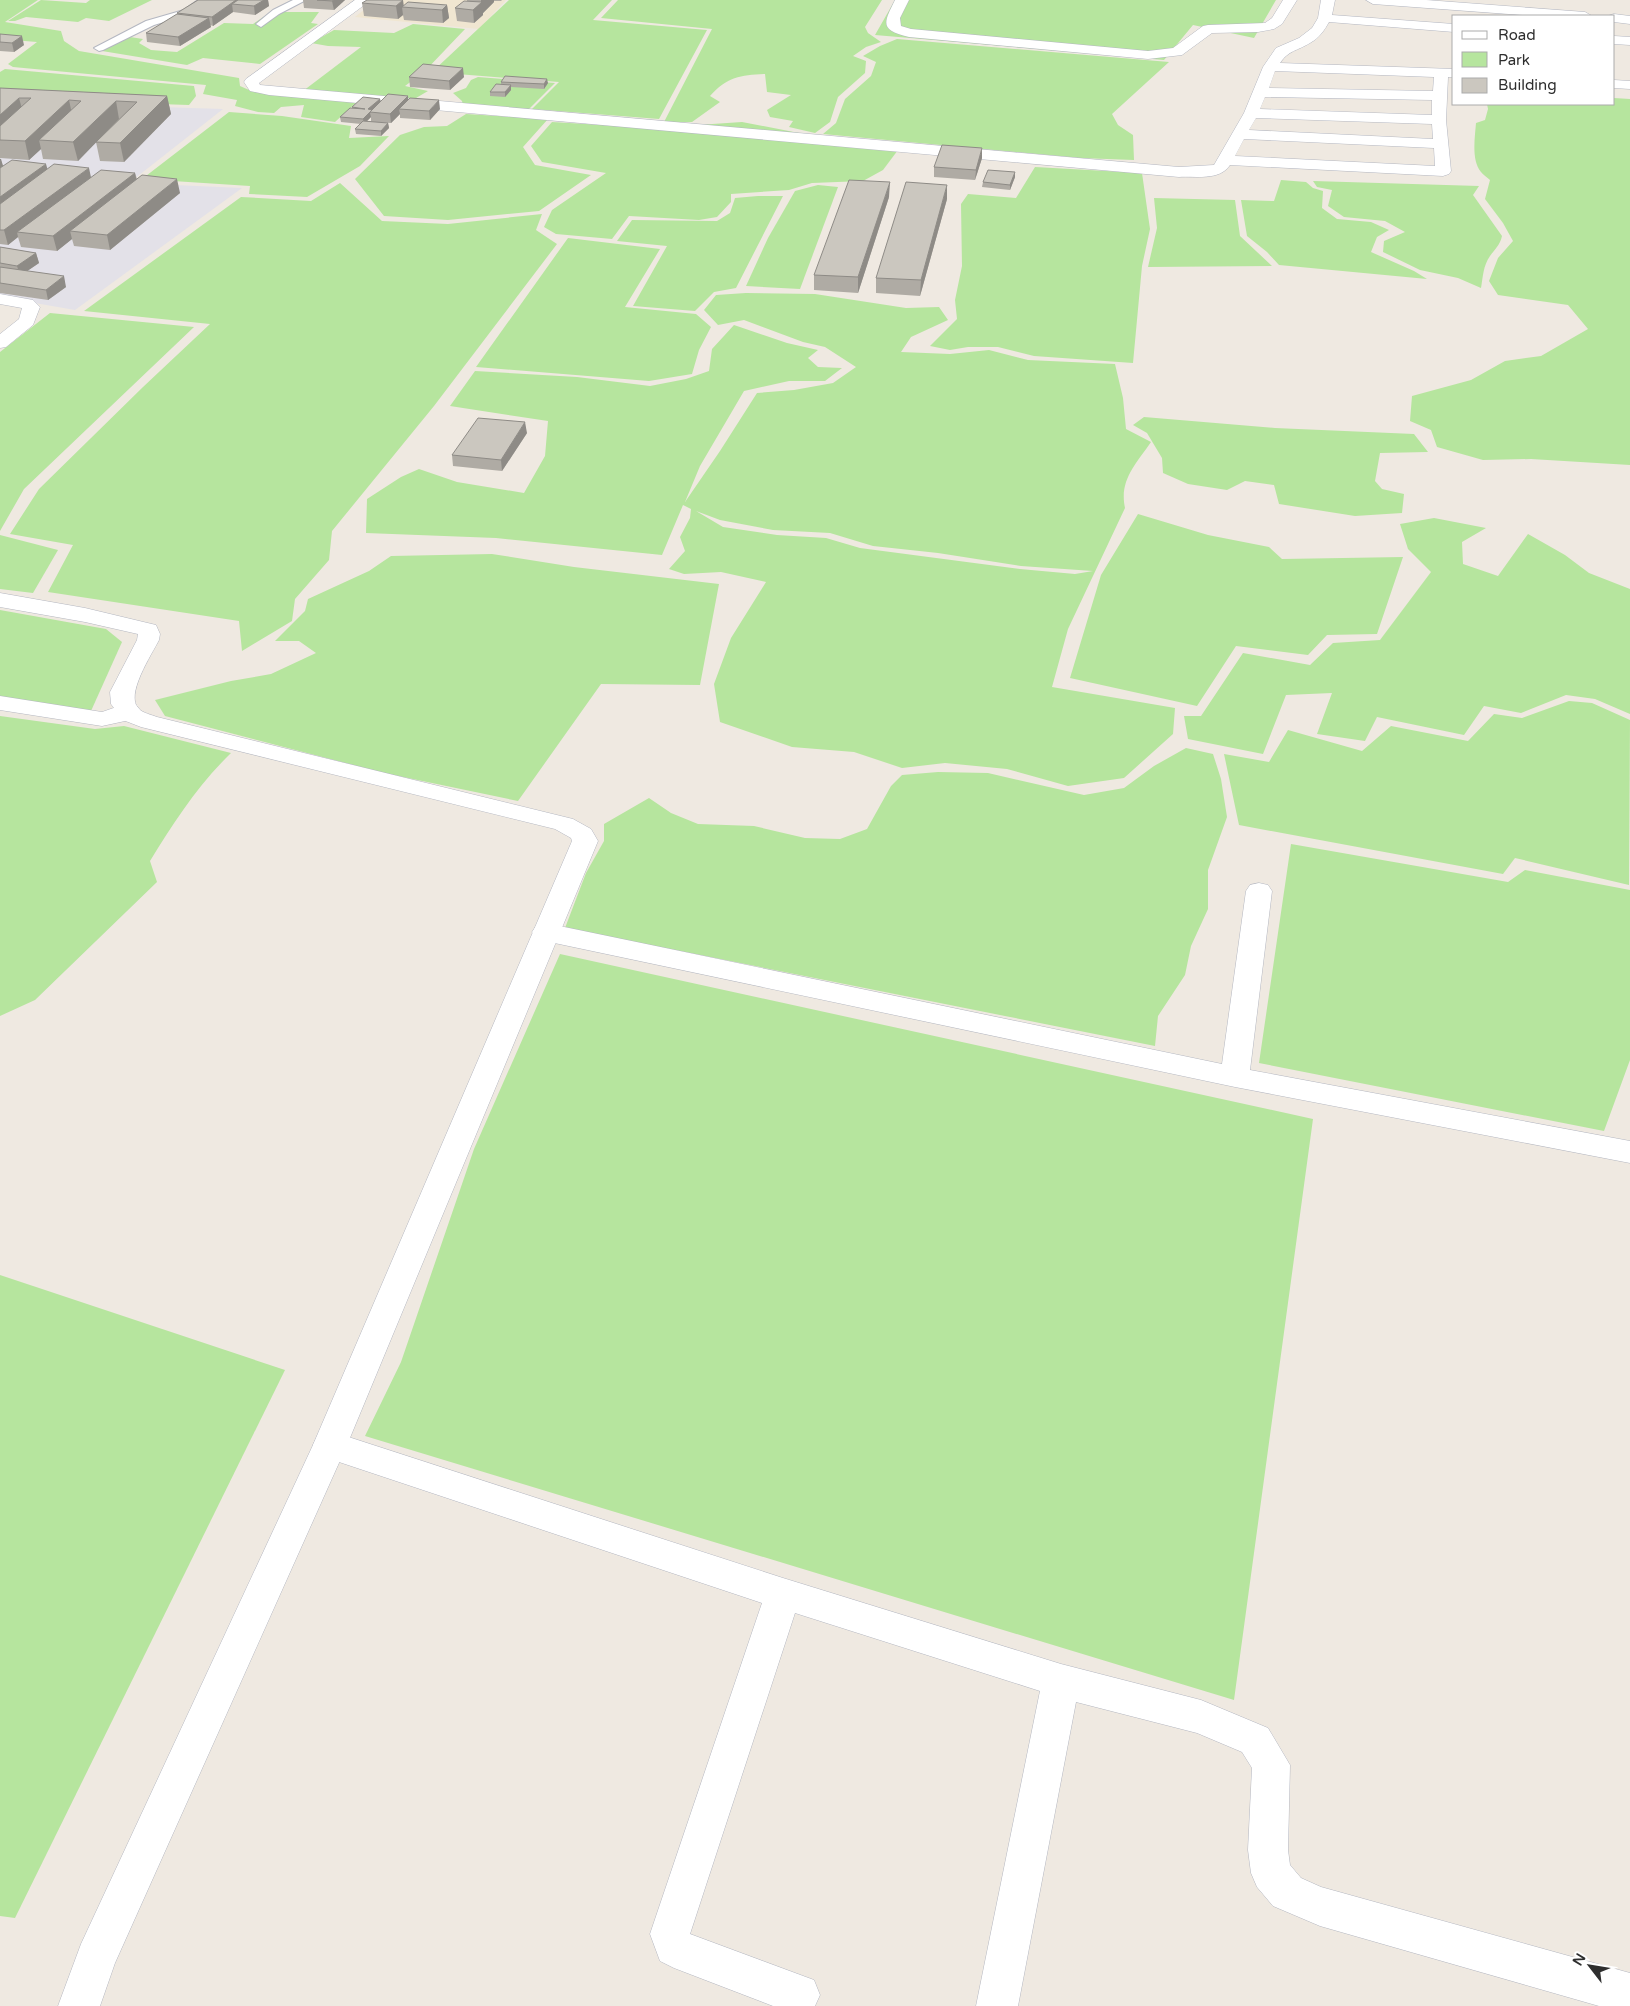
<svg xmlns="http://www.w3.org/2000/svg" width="1630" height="2006" font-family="'Varela Round',sans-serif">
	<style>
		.industrial { fill: #e3e1e8 }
		.education { fill: #f0e6d1 }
		.green { fill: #b6e59e; fill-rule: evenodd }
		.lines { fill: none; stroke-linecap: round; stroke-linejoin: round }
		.service-casing { stroke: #b4b7c1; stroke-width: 2 }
		.minor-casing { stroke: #b4b7c1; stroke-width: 1 }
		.tertiary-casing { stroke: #b4b7c1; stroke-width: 1 }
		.service { fill: #fff; fill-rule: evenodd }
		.minor { fill: #fff; fill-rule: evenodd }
		.tertiary { fill: #fff; fill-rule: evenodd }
		.wall { fill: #afaba4 }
		.shaded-wall { fill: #8e8b86 }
		.building { fill: #cbc7bf; stroke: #8e8b86 }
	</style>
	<rect width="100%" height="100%" fill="#efe9e1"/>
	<path class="industrial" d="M 0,102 L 223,109 L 129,183 L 242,188 L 75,310 L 0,297 Z"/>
	<path class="education" d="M 376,0 L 506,0 L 479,29 L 355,17 Z"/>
	<g class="green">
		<path d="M 0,0 L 38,0 L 5,22 L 61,31 L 64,41 L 79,51 L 239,78 L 240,86 L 249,90 L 358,101 L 335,122 L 301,117 L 304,105 L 281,107 L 274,113 L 258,112 L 235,106 L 237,100 L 203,94 L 206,85 L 13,67 L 8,64 L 37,42 L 0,39 Z"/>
		<path d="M 41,0 L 86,3 L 90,0 L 152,0 L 109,21 L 86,18 L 78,22 L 26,17 L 15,21 L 8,21 Z"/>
		<path d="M 509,0 L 612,0 L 593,20 L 707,30 L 659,119 L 532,109 L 559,82 L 432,72 Z"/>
		<path d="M 618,0 L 882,0 L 865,27 L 868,33 L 881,42 L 866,47 L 853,56 L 866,61 L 865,73 L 838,97 L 830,122 L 815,133 L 789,127 L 793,121 L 770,117 L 767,110 L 791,95 L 767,92 L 765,74 C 741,75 727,77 710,96 L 720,102 L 692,122 L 664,122 L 712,29 L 601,18 Z"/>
		<path d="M 895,0 L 1276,0 L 1254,38 L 1193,25 L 1164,60 L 875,35 Z"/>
		<path d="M 271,12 L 319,12 L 311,23 L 318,24 L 260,64 L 203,58 L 187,65 L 102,51 L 130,37 L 143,39 L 139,43 L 151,50 L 177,52 L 224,23 L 253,24 Z"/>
		<path d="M 413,24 L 465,29 L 425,71 L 405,86 L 428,91 L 416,98 L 384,99 L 303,91 L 361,47 L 328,46 L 311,43 L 334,30 L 394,33 Z"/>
		<path d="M 897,39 L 1169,62 L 1112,114 L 1118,125 L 1133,135 L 1134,160 L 1080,158 L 823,134 L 836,123 L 845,99 L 871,76 L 876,62 L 863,56 L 880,46 Z"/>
		<path d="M 5,69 L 194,86 L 196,96 L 189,105 L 5,99 L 0,98 L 0,72 Z"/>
		<path d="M 478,77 L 555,83 L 528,110 L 463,105 L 462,101 L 453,93 L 466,88 L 471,80 Z"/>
		<path d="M 1614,98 L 1630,99 L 1630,465 L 1531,459 L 1483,460 L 1437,447 L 1431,430 L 1410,421 L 1412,396 L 1471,380 L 1505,361 L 1541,356 L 1588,329 L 1568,305 L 1498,295 L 1489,281 L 1498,258 L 1513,241 L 1503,223 L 1485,199 L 1490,180 C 1487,177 1483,175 1481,172 C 1471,160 1475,137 1476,123 L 1485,120 L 1488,109 L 1487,104 L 1614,104 Z"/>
		<path d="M 229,112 L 282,116 L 351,126 L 349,138 L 389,136 L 360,166 L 307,197 L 249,194 L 250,186 L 142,179 Z"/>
		<path d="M 466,114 L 548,119 L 523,147 L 535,165 L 591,175 L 539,211 L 448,220 L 384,216 L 355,179 L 400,135 L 424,127 L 447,126 Z"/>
		<path d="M 552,122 L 653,128 L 742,122 L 799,133 L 804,141 L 898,150 L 883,170 L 863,181 L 812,183 L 789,190 L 731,194 L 731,202 L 717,217 L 699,220 L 629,216 L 612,239 L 556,234 L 544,227 L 552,210 L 606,173 L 542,162 L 531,146 Z"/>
		<path d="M 1035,167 L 1142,173 L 1150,229 L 1142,266 L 1133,363 L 1034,356 L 998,347 L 968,347 L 950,350 L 930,346 L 957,319 L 955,300 L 962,266 L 961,204 L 968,194 L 1016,198 Z"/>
		<path d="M 1281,180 L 1306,182 L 1313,188 L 1323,191 L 1322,208 L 1337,219 L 1371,222 L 1389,230 L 1377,237 L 1371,252 L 1414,271 L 1427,279 L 1279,265 L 1267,252 L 1247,236 L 1241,200 L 1274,201 Z"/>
		<path d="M 1313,181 L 1479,186 L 1473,195 L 1502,236 C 1500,245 1495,249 1490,256 C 1483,266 1483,277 1481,288 L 1458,278 L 1420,270 L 1383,252 L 1384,241 L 1405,232 L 1385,221 L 1344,217 L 1328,206 L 1332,190 L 1317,187 Z"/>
		<path d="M 340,183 L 382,221 L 448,224 L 542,214 L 536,230 L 557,244 L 434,406 L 332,531 L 329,560 L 295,599 L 292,621 L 242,651 L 239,621 L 48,592 L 73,545 L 10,534 L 39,489 L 143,387 L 210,324 L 84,311 L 241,197 L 311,201 Z"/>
		<path d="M 818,185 L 838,187 L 800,289 L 746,286 L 768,238 L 795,191 Z"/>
		<path d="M 758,196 L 783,196 L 736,288 L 714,292 L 695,311 L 633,306 L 667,246 L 617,241 L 632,220 L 717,221 L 730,213 L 735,198 Z"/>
		<path d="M 1154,198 L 1235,200 L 1240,236 L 1272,266 L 1148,267 L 1157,228 Z"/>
		<path d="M 568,238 L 660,249 L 625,307 L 696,314 L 711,327 L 699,350 L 692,374 L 649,381 L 476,367 Z"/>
		<path d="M 746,293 L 815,294 L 906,308 L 939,307 L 948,320 L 911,337 L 901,352 L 950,354 L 989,350 L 1028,360 L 1115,364 L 1123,398 L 1126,429 L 1151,442 C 1136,464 1119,480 1125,508 L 1068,629 L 1052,687 L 1175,708 L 1173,734 L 1124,778 L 1068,786 L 1007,769 L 945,763 L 902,768 L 854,752 L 792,747 L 720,722 L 714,684 L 731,638 L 766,582 L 721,572 L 684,574 L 669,569 L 685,551 L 680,537 L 690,518 L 691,509 L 683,505 L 662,555 L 496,538 L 366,533 L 367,499 L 401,477 L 419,469 L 457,482 L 524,493 L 545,456 L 548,421 L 450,406 L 475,371 L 577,377 L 650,386 L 686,379 L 709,371 L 712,349 L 734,325 L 787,343 L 818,350 L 808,358 L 818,367 L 842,368 L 825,381 L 789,381 L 744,391 L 700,466 L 685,502 L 720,451 L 757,393 L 794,390 L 833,383 L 856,367 L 825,347 L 803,342 L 744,320 L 718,325 L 704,310 L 716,295 ZM 696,511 L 720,520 L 773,530 L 830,533 L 873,546 L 938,553 L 1021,566 L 1093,571 L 1075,574 L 1020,569 L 860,548 L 826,538 L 777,535 L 723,527 Z"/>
		<path d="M 50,313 L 194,327 L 24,489 L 0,531 L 0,352 Z"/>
		<path d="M 1144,417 L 1275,428 L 1414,434 L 1428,452 L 1380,453 L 1375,481 L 1382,489 L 1404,494 L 1402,513 L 1355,516 L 1279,504 L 1274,485 L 1245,481 L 1227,490 L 1188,484 L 1163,473 L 1162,458 L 1147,433 L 1133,425 Z"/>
		<path d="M 1138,514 L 1208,535 L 1269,547 L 1282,559 L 1403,557 L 1377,634 L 1327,635 L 1308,655 L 1236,646 L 1197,706 L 1070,678 L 1101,575 Z"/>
		<path d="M 1434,518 L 1486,528 L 1462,542 L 1463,564 L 1498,576 L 1528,534 L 1565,555 L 1589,573 L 1630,589 L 1630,714 L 1595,699 L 1566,695 L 1521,713 L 1484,706 L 1464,735 L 1377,717 L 1365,741 L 1317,734 L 1332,693 L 1286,695 L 1263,754 L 1188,739 L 1184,716 L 1201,716 L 1243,653 L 1310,665 L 1333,643 L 1380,640 L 1431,572 L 1408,549 L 1400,524 Z"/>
		<path d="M 0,535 L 58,550 L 33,593 L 0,589 Z"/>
		<path d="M 492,554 L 574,567 L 719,584 L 700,685 L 601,684 L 518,801 L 384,773 L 165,716 L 155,700 L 231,681 L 271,674 L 316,653 L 299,641 L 275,641 L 305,611 L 308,599 L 369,571 L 391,556 Z"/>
		<path d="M 0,610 L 106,629 L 122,642 L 91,711 L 0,697 Z"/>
		<path d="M 1569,701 L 1592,703 L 1630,720 L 1629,885 L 1515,858 L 1503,874 L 1239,825 L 1224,754 L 1269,762 L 1288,730 L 1362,751 L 1391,726 L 1468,741 L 1494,714 L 1522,718 Z"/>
		<path d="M 0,716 L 95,729 L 124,726 L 231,753 C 198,785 174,822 150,861 L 157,882 L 35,1000 L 0,1016 Z"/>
		<path d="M 1186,748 L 1213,754 L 1221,779 L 1227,817 L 1208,870 L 1208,909 L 1191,946 L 1185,975 L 1158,1016 L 1155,1046 L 565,928 L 586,873 L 604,841 L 604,824 L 649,798 L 671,813 L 698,824 L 754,826 L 805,838 L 840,839 L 867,829 L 891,786 L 902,775 L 938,772 L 988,773 L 1084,795 L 1124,788 L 1154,766 Z"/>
		<path d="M 1291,844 L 1508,882 L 1525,870 L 1630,890 L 1630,1060 L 1604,1131 L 1259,1063 Z"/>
		<path d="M 560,954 L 1313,1119 L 1234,1700 L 365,1436 L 401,1362 L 474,1149 Z"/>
		<path d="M 0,1275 L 285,1370 L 15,1918 L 0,1916 Z"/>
	</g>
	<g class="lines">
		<defs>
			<g id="service">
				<path d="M 198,0 L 210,0 L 190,14 L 154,25 L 103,50 L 99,51 L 94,48 L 146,21 L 184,10 Z"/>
				<path d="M 293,0 L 306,0 L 279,14 L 261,27 L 256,24 L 273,10 Z"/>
			</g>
			<g id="minor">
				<path d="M 355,0 L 371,0 L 259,83 L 260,85 L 1179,167 L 1214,165 L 1244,113 L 1263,67 L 1276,48 L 1299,38 L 1312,28 L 1318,18 L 1321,0 L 1335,0 L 1332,15 L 1454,24 L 1454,32 L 1329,22 C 1324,31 1319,38 1310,43 C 1297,51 1289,50 1280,63 L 1454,69 L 1454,77 L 1448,77 L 1446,120 L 1451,171 L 1449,174 L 1443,176 L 1230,165 C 1220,181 1195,176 1179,177 L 269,95 L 250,91 L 244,82 L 246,79 ZM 1275,71 L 1434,77 L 1433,91 L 1269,88 ZM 1265,97 L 1432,100 L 1432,115 L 1260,109 ZM 1256,118 L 1432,124 L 1433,139 L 1249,130 ZM 1244,139 L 1434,148 L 1435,166 L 1235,156 Z"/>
				<path d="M 895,0 L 909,0 L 900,18 L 901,26 L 911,29 L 1148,51 L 1173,48 L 1203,26 L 1208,25 L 1265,23 L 1272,18 L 1283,0 L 1297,0 L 1282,24 L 1274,29 L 1258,32 L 1212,33 L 1182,55 L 1148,59 L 909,37 C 880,30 883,24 895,0 Z"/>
				<path d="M 1366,0 L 1426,0 L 1585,12 L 1592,16 L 1535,16 L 1373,4 Z"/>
				<path d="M 1614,14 L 1630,16 L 1630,24 L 1614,22 L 1614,16 L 1608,16 Z"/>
				<path d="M 1614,36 L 1630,37 L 1630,45 L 1614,44 Z"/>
				<path d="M 1614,80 L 1630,81 L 1630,89 L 1614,88 Z"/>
				<path d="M 0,696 L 102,712 L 128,703 L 136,705 L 140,710 L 136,715 L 125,721 L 102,726 L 0,710 Z"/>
				<path d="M 1259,883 L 1268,885 L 1272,891 L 1250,1070 L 1630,1141 L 1630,1163 L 1235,1087 L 545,941 L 536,938 L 532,932 L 536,926 L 545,923 L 1222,1064 L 1246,891 L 1250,885 Z"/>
				<path d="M 330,1431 L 783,1578 L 1061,1664 L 1201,1700 L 1268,1728 L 1290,1765 L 1288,1850 L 1290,1865 L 1301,1878 L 1321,1887 L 1630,1973 L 1630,2006 L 1599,2006 L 1320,1926 L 1273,1906 L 1257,1887 L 1251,1873 L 1248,1850 L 1252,1768 L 1242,1752 L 1197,1733 L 1076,1702 L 1018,2006 L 976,2006 L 1040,1691 L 795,1613 L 690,1934 L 814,1980 L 820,1995 L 815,2006 L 773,2006 L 674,1968 L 660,1961 L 650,1934 L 762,1603 L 318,1455 L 313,1445 L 318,1435 Z"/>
			</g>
			<g id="tertiary">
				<path d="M 0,294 L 33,300 L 40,307 L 33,325 L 6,347 L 0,348 L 0,334 L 19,319 L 22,308 L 0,304 Z"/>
				<path d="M 0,593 L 85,608 L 156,625 L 160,634 L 159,640 C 152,654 124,696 139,709 C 143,713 152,715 157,717 L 573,819 L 591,829 L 598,841 L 347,1445 L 115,1963 L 100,2006 L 58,2006 L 81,1944 L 313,1445 L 572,841 L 571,838 L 555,829 L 141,727 L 123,720 L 111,704 L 110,692 L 137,640 L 138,634 L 85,622 L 0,607 Z"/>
			</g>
		</defs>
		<use href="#service" class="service-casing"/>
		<use href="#minor" class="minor-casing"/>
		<use href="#tertiary" class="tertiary-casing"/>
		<use href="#service" class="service"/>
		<use href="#minor" class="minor"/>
		<use href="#tertiary" class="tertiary"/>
	</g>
	<g class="wall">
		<path d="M 198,0 L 268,0 L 269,6 L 255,15 L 233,12 L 213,26 L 210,25 L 211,27 L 180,46 L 147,42 L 146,33 L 177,15 L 177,13 Z"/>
		<path d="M 303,0 L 345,0 L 334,10 L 304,8 Z"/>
		<path d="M 467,0 L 502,0 L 501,1 L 494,1 L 494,2 L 483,13 L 483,15 L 474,23 L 457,21 L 455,8 L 467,1 Z"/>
		<path d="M 362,3 L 404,6 L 447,5 L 449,18 L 443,23 L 404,20 L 403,15 L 398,19 L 364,16 Z"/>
		<path d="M 0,34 L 24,45 L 14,52 L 0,51 Z"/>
		<path d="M 409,77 L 464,77 L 450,90 L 410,87 Z"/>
		<path d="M 501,82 L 548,83 L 544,89 L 511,87 L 511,90 L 505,97 L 490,96 L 490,92 L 501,84 Z"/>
		<path d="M 0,88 L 167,96 L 171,114 L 124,162 L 100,161 L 96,142 L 78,161 L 43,159 L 41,149 L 29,160 L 0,158 L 3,166 L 47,169 L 91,177 L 135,173 L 137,179 L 180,193 L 110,250 L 74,246 L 72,239 L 57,251 L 21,247 L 18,237 L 8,245 L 0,244 Z"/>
		<path d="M 380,99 L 381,102 L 408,99 L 440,109 L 430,120 L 400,118 L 400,114 L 391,123 L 371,122 L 371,117 L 367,121 L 388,123 L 389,128 L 381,136 L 356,134 L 355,129 L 361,124 L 341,122 L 340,117 L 352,108 L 352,107 Z"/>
		<path d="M 982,158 L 975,180 L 934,177 L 934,167 Z"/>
		<path d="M 1015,177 L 1010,190 L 982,187 L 983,182 Z"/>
		<path d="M 889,197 L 858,293 L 814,290 L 814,275 Z"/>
		<path d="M 947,199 L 920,296 L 876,293 L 876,278 Z"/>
		<path d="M 0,247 L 36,253 L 39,263 L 27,271 L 66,287 L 48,300 L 0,293 Z"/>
		<path d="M 527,433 L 502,471 L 453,466 L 452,455 Z"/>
	</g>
	<g class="shaded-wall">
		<path d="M 236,0 L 243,0 L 232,4 L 233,12 L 213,26 L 212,17 Z"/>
		<path d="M 264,0 L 268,0 L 269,6 L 255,15 L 254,6 Z"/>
		<path d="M 334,0 L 345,0 L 334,10 L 332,1 Z"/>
		<path d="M 403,0 L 404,7 L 402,7 L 403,15 L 398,19 L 396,6 Z"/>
		<path d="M 481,0 L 494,0 L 494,2 L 483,13 L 483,15 L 474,23 L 473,10 L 481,2 Z"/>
		<path d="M 447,5 L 449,18 L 443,23 L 442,10 Z"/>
		<path d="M 209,18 L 211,27 L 180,46 L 178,37 Z"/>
		<path d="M 22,36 L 24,45 L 14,52 L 12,43 Z"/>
		<path d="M 463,68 L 464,77 L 450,90 L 449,81 Z"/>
		<path d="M 547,79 L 548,83 L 544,89 L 544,84 Z"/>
		<path d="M 511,85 L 511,90 L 505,97 L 505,92 Z"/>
		<path d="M 167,96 L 171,114 L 124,162 L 120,143 Z"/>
		<path d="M 408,96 L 409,105 L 399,109 L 400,114 L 391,123 L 390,114 Z"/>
		<path d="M 19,98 L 24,116 L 0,138 L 0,115 Z"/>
		<path d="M 380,99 L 381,103 L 370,113 L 371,117 L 364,124 L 363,119 L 368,109 Z"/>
		<path d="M 69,100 L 73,119 L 39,140 L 41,149 L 29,160 L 25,141 Z"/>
		<path d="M 439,100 L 440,109 L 430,120 L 429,111 Z"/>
		<path d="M 116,101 L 119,119 L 78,161 L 73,142 Z"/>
		<path d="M 388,123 L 389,128 L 381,136 L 381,131 Z"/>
		<path d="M 982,148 L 982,158 L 975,180 L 976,170 Z"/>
		<path d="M 0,159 L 1,159 L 5,173 L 0,176 Z"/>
		<path d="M 46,164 L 50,178 L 0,214 L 0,197 Z"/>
		<path d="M 89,168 L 92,182 L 17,232 L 18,237 L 8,245 L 4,230 Z"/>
		<path d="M 1015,172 L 1015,177 L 1010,190 L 1010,185 Z"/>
		<path d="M 135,173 L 138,188 L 70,231 L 72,239 L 57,251 L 53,236 Z"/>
		<path d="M 177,179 L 180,193 L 110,250 L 107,235 Z"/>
		<path d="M 890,182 L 889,197 L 858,293 L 858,277 Z"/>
		<path d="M 947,185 L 947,199 L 920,296 L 921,280 Z"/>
		<path d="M 36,253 L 39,263 L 20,276 L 17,266 Z"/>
		<path d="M 64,276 L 66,287 L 48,300 L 46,290 Z"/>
		<path d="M 525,422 L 527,433 L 502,471 L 501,460 Z"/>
	</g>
	<g class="building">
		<path d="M 198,0 L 236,0 L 212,17 L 177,13 Z"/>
		<path d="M 238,0 L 264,0 L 254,6 L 232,4 Z"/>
		<path d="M 317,0 L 334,0 L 332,1 Z"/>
		<path d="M 367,0 L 403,0 L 396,6 L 362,3 Z"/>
		<path d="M 464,1 L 482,2 L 473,10 L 455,8 Z"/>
		<path d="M 408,2 L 447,5 L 442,10 L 402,7 Z"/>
		<path d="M 177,14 L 209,18 L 178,37 L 146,33 Z"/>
		<path d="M 0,34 L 22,36 L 12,43 L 0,42 Z"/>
		<path d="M 423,64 L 463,68 L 449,81 L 409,77 Z"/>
		<path d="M 505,76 L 547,79 L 544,84 L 501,82 Z"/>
		<path d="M 496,84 L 511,85 L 505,92 L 490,92 Z"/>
		<path d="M 0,88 L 167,96 L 120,143 L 96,142 L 137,102 L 116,101 L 73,142 L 39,140 L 81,101 L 69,100 L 25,141 L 0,140 L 0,126 L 31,98 L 19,98 L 0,115 Z"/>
		<path d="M 388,94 L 408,96 L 390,114 L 370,112 Z"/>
		<path d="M 363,97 L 380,99 L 368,109 L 372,110 L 363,119 L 340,117 L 350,108 L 365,109 L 352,107 Z"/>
		<path d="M 410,98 L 439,100 L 429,111 L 399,109 Z"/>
		<path d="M 363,121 L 388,123 L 381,131 L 355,129 Z"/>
		<path d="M 942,145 L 982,148 L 976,170 L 934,167 Z"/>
		<path d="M 12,160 L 46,164 L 0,197 L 0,168 Z"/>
		<path d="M 54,164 L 89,168 L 4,230 L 0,230 L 0,204 Z"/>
		<path d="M 101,170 L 135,173 L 53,236 L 17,232 Z"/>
		<path d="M 988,170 L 1015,172 L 1010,185 L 983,182 Z"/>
		<path d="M 142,175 L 177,179 L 107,235 L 70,231 Z"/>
		<path d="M 849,180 L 890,182 L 858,277 L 814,275 Z"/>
		<path d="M 906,182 L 947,185 L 921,280 L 876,278 Z"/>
		<path d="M 0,247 L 36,253 L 17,266 L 0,263 Z"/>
		<path d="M 0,267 L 64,276 L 46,290 L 0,283 Z"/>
		<path d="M 478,418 L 525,422 L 501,460 L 452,455 Z"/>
	</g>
	<rect x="1452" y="15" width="162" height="90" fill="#ffffff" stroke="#ababab"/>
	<rect x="1462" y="31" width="25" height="8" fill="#ffffff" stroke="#ababab"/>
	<text x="1498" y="40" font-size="15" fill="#2e2e2e">Road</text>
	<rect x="1462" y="52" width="25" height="15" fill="#b6e59e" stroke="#ababab"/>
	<text x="1498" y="65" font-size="15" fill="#2e2e2e">Park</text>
	<rect x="1462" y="78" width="25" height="15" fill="#cbc7bf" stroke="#ababab"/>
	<text x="1498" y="90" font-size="15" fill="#2e2e2e">Building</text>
	<g transform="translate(1590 1966) rotate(301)" stroke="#ffffff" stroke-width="4" paint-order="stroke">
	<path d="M0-4L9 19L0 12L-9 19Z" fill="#2e2e2e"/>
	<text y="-8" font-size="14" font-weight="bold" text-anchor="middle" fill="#2e2e2e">N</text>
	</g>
</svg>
